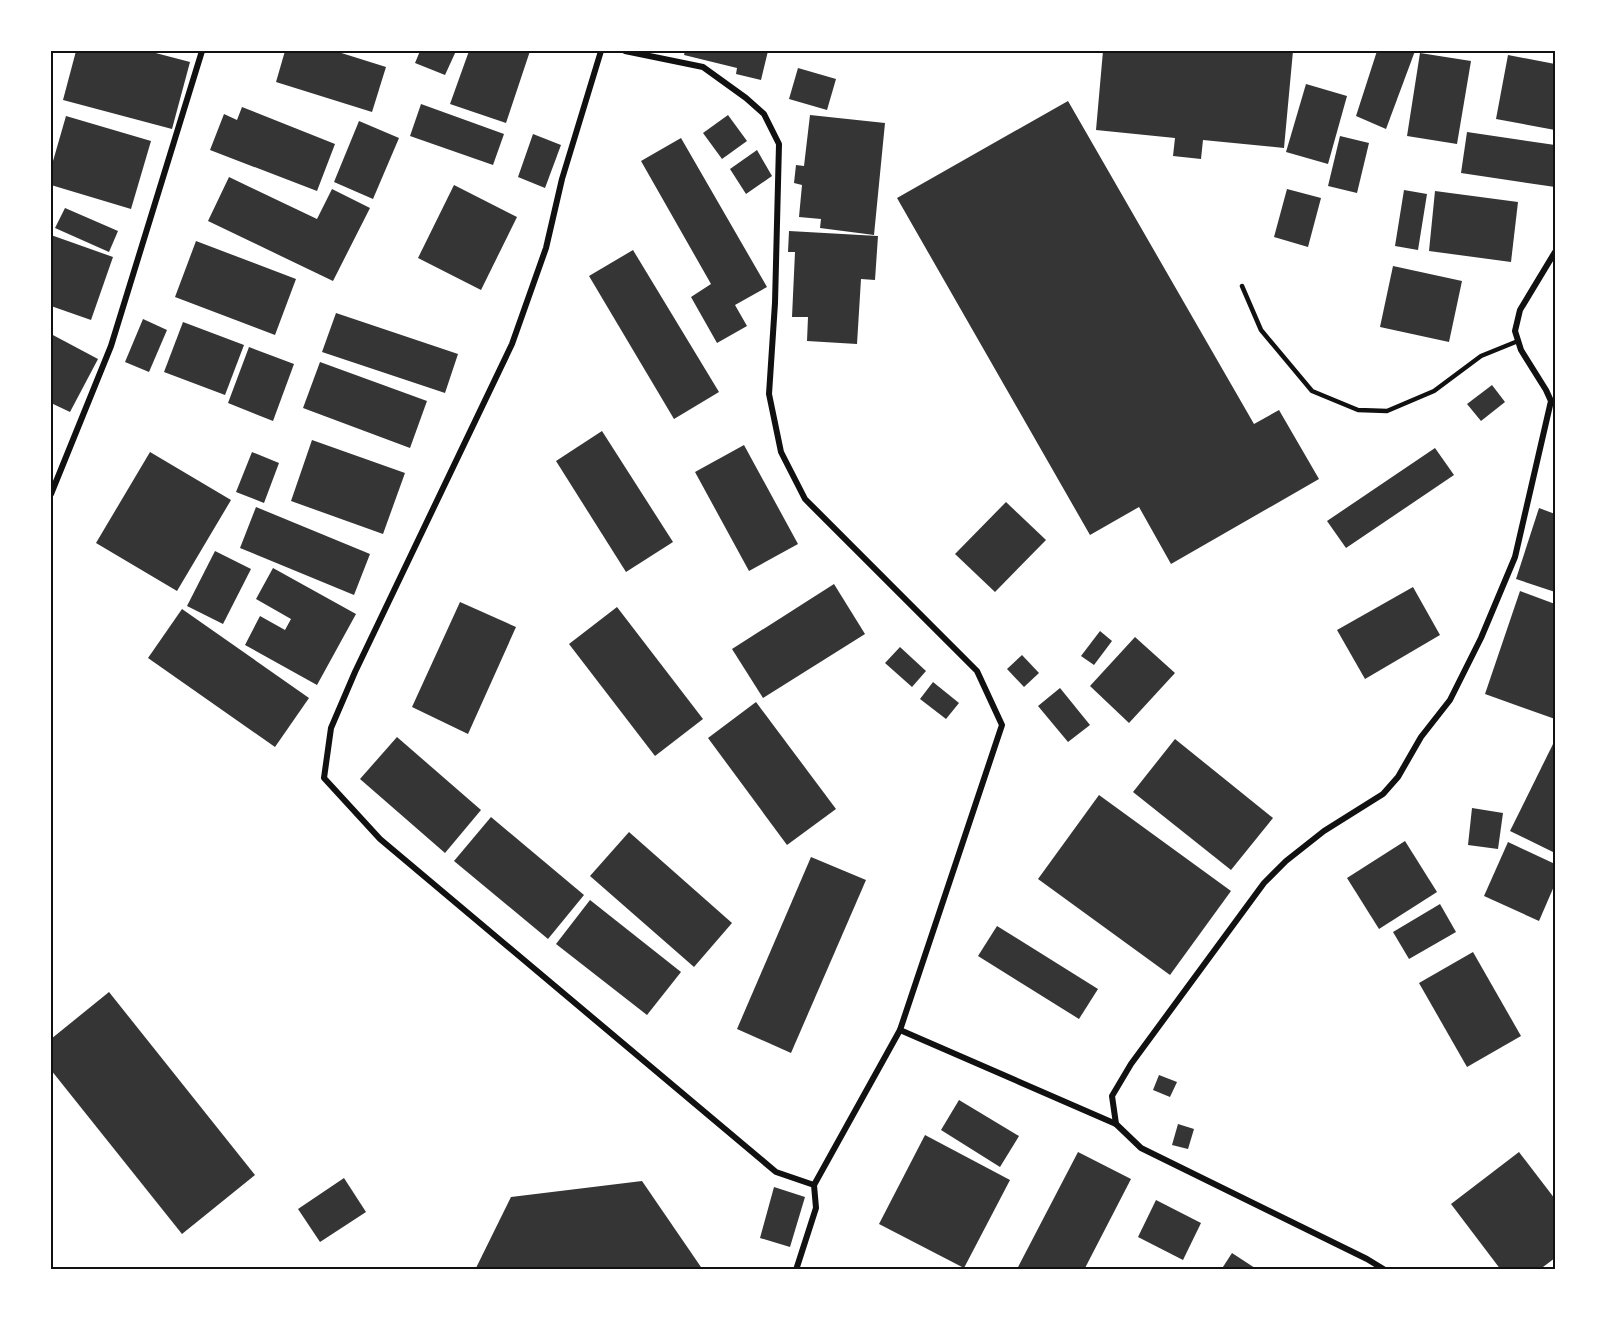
<svg xmlns="http://www.w3.org/2000/svg" width="1606" height="1321" font-family="'Source Serif 4',serif">
	<style>
		.building { fill: #353535 }
		.lines { fill: none; stroke-linecap: round; stroke-linejoin: round }
		.service { stroke: #111; stroke-width: 4.5 }
		.minor { stroke: #111; stroke-width: 6 }
		.neatline { fill: none; stroke: #111; stroke-width: 2 }
	</style>
	<rect width="100%" height="100%" fill="#fff"/>
	<g class="building">
		<path d="M 76,51 L 148,51 L 190,62 L 172,129 L 63,100 Z"/>
		<path d="M 285,51 L 335,51 L 386,67 L 372,112 L 276,82 Z"/>
		<path d="M 420,51 L 456,51 L 445,75 L 415,63 Z"/>
		<path d="M 469,51 L 530,51 L 506,123 L 450,104 Z"/>
		<path d="M 685,51 L 768,51 L 761,80 L 736,74 L 737,68 L 684,55 Z"/>
		<path d="M 1103,51 L 1293,51 L 1284,148 L 1203,140 L 1201,159 L 1173,156 L 1175,138 L 1096,130 Z"/>
		<path d="M 1377,51 L 1415,51 L 1386,129 L 1356,116 Z"/>
		<path d="M 1420,53 L 1471,61 L 1457,144 L 1407,136 Z"/>
		<path d="M 1508,55 L 1555,64 L 1555,130 L 1496,119 Z"/>
		<path d="M 798,68 L 836,79 L 827,110 L 789,99 Z"/>
		<path d="M 1306,84 L 1347,96 L 1328,164 L 1286,152 Z"/>
		<path d="M 1068,101 L 1254,424 L 1279,410 L 1319,479 L 1171,564 L 1139,507 L 1090,535 L 897,198 Z"/>
		<path d="M 421,104 L 504,134 L 493,165 L 410,136 Z"/>
		<path d="M 242,107 L 335,144 L 317,191 L 210,150 L 224,114 L 237,120 Z"/>
		<path d="M 728,115 L 747,141 L 722,159 L 703,133 Z"/>
		<path d="M 810,115 L 885,123 L 874,235 L 820,228 L 821,219 L 799,217 L 802,185 L 794,183 L 796,165 L 804,166 Z"/>
		<path d="M 66,116 L 151,141 L 131,209 L 51,185 L 51,168 Z"/>
		<path d="M 359,121 L 399,138 L 373,199 L 334,182 Z"/>
		<path d="M 1467,132 L 1555,145 L 1555,187 L 1461,173 Z"/>
		<path d="M 533,134 L 561,145 L 545,188 L 518,177 Z"/>
		<path d="M 1340,136 L 1369,143 L 1357,193 L 1328,186 Z"/>
		<path d="M 681,138 L 767,287 L 735,305 L 747,326 L 717,343 L 691,297 L 711,284 L 641,161 Z"/>
		<path d="M 757,150 L 772,176 L 746,194 L 730,169 Z"/>
		<path d="M 229,177 L 317,219 L 332,189 L 370,208 L 333,281 L 208,221 Z"/>
		<path d="M 454,185 L 517,217 L 481,290 L 418,258 Z"/>
		<path d="M 1287,189 L 1321,198 L 1308,247 L 1274,237 Z"/>
		<path d="M 1404,190 L 1427,194 L 1418,250 L 1395,246 Z"/>
		<path d="M 1435,191 L 1518,202 L 1511,262 L 1429,251 Z"/>
		<path d="M 65,208 L 118,231 L 109,252 L 55,228 Z"/>
		<path d="M 789,231 L 878,236 L 875,280 L 861,279 L 857,344 L 807,341 L 808,317 L 792,317 L 795,252 L 788,252 Z"/>
		<path d="M 51,235 L 113,257 L 91,320 L 51,306 Z"/>
		<path d="M 196,241 L 296,279 L 275,335 L 175,297 Z"/>
		<path d="M 633,250 L 719,392 L 674,419 L 589,276 Z"/>
		<path d="M 1393,266 L 1462,281 L 1449,342 L 1380,327 Z"/>
		<path d="M 336,313 L 458,354 L 445,393 L 322,352 Z"/>
		<path d="M 143,319 L 167,330 L 149,372 L 125,362 Z"/>
		<path d="M 183,322 L 244,345 L 225,395 L 164,372 Z"/>
		<path d="M 51,334 L 98,359 L 70,412 L 51,403 Z"/>
		<path d="M 249,347 L 294,364 L 273,421 L 228,403 Z"/>
		<path d="M 320,362 L 427,401 L 410,448 L 303,408 Z"/>
		<path d="M 1492,385 L 1505,402 L 1481,421 L 1467,404 Z"/>
		<path d="M 602,431 L 673,542 L 626,572 L 556,461 Z"/>
		<path d="M 312,440 L 405,473 L 383,534 L 291,501 Z"/>
		<path d="M 744,445 L 798,544 L 749,571 L 695,472 Z"/>
		<path d="M 1435,448 L 1454,475 L 1346,548 L 1327,521 Z"/>
		<path d="M 150,452 L 231,500 L 177,591 L 96,543 Z"/>
		<path d="M 252,452 L 279,463 L 264,503 L 236,492 Z"/>
		<path d="M 1006,502 L 1046,540 L 995,592 L 955,554 Z"/>
		<path d="M 256,507 L 370,554 L 354,595 L 240,548 Z"/>
		<path d="M 1539,508 L 1555,514 L 1555,592 L 1516,579 Z"/>
		<path d="M 215,551 L 251,569 L 223,624 L 187,606 Z"/>
		<path d="M 273,568 L 356,614 L 317,685 L 245,645 L 260,616 L 285,630 L 291,619 L 256,599 Z"/>
		<path d="M 834,584 L 865,634 L 763,698 L 732,649 Z"/>
		<path d="M 1413,587 L 1440,635 L 1365,679 L 1337,630 Z"/>
		<path d="M 1520,591 L 1555,604 L 1555,719 L 1485,694 Z"/>
		<path d="M 460,602 L 516,627 L 468,734 L 412,707 Z"/>
		<path d="M 617,607 L 703,719 L 655,756 L 569,644 Z"/>
		<path d="M 182,609 L 309,698 L 275,747 L 148,658 Z"/>
		<path d="M 1100,631 L 1112,641 L 1094,665 L 1081,656 Z"/>
		<path d="M 1135,637 L 1175,673 L 1129,723 L 1090,686 Z"/>
		<path d="M 900,647 L 926,671 L 912,687 L 885,663 Z"/>
		<path d="M 1022,655 L 1039,673 L 1024,687 L 1007,669 Z"/>
		<path d="M 933,682 L 959,703 L 946,719 L 920,699 Z"/>
		<path d="M 1060,688 L 1090,725 L 1068,742 L 1038,706 Z"/>
		<path d="M 756,702 L 836,809 L 787,845 L 708,738 Z"/>
		<path d="M 397,737 L 481,810 L 445,853 L 360,779 Z"/>
		<path d="M 1175,739 L 1273,818 L 1231,870 L 1133,792 Z"/>
		<path d="M 1555,740 L 1555,853 L 1510,831 Z"/>
		<path d="M 1099,795 L 1231,891 L 1170,975 L 1038,879 Z"/>
		<path d="M 1472,808 L 1503,813 L 1498,849 L 1468,845 Z"/>
		<path d="M 491,817 L 584,895 L 548,939 L 454,861 Z"/>
		<path d="M 629,832 L 732,923 L 694,967 L 590,876 Z"/>
		<path d="M 1405,841 L 1437,892 L 1379,929 L 1347,878 Z"/>
		<path d="M 1508,842 L 1555,864 L 1555,884 L 1539,921 L 1484,896 Z"/>
		<path d="M 811,857 L 866,880 L 791,1053 L 737,1029 Z"/>
		<path d="M 590,900 L 681,972 L 647,1015 L 556,944 Z"/>
		<path d="M 1440,904 L 1456,932 L 1409,959 L 1393,932 Z"/>
		<path d="M 997,926 L 1098,989 L 1079,1019 L 978,956 Z"/>
		<path d="M 1473,952 L 1521,1036 L 1467,1067 L 1419,983 Z"/>
		<path d="M 109,992 L 255,1175 L 182,1234 L 51,1070 L 51,1039 Z"/>
		<path d="M 1159,1075 L 1177,1082 L 1170,1097 L 1153,1090 Z"/>
		<path d="M 959,1100 L 1019,1136 L 1000,1167 L 941,1130 Z"/>
		<path d="M 1178,1124 L 1194,1129 L 1188,1149 L 1172,1145 Z"/>
		<path d="M 925,1135 L 1010,1180 L 964,1268 L 879,1224 Z"/>
		<path d="M 1078,1152 L 1131,1179 L 1084,1270 L 1019,1270 L 1017,1269 Z"/>
		<path d="M 1519,1152 L 1555,1199 L 1555,1258 L 1539,1270 L 1501,1270 L 1451,1204 Z"/>
		<path d="M 344,1178 L 366,1212 L 320,1242 L 298,1209 Z"/>
		<path d="M 642,1181 L 703,1270 L 475,1270 L 511,1197 Z"/>
		<path d="M 774,1187 L 805,1197 L 790,1247 L 760,1238 Z"/>
		<path d="M 1156,1200 L 1201,1223 L 1183,1260 L 1138,1237 Z"/>
		<path d="M 1232,1253 L 1258,1270 L 1221,1270 Z"/>
	</g>
	<g class="lines">
		<path class="service" d="M 1242,286 L 1261,330 L 1312,391 L 1358,410 L 1387,411 L 1434,391 L 1481,356 L 1518,341"/>
		<g class="minor">
			<path d="M 601,51 L 562,179 L 546,248 L 512,344 L 355,672 L 331,728 L 324,778 L 380,839 L 776,1172 L 814,1185 L 816,1208 L 796,1270"/>
			<path d="M 625,51 L 703,67 L 746,98 L 764,114 L 779,144 L 775,303 L 769,394 L 781,452 L 805,499 L 977,671 L 1002,725 L 900,1030 L 814,1185"/>
			<path d="M 51,494 L 111,346 L 202,51"/>
			<path d="M 900,1030 L 1116,1124"/>
			<path d="M 1385,1270 L 1367,1259 L 1141,1148 L 1116,1124 L 1112,1096 L 1131,1064 L 1264,883 L 1286,861 L 1324,831 L 1383,794 L 1398,777 L 1421,737 L 1450,700 L 1481,638 L 1515,557 L 1551,401 L 1546,390 L 1521,350 L 1515,331 L 1520,310 L 1555,252"/>
		</g>
	</g>
	<rect width="1606" height="1321" fill="none" stroke="#ffffff" stroke-width="105"/>
	<rect x="52" y="52" width="1502" height="1216" class="neatline"/>
</svg>
